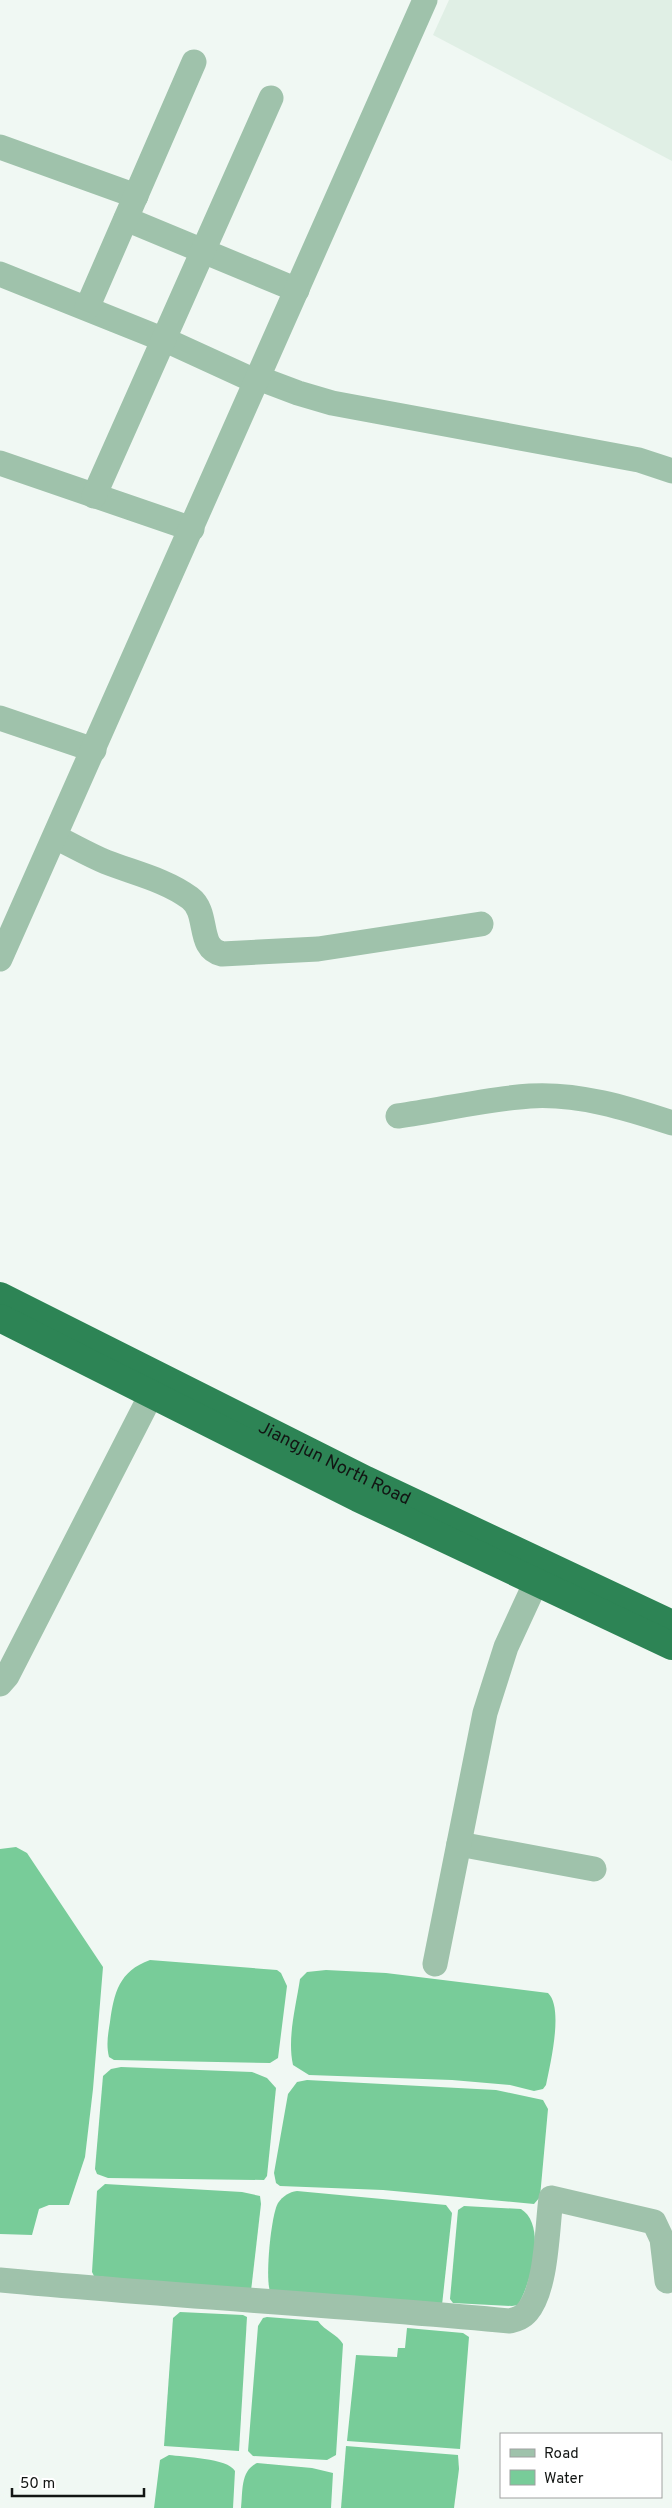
<svg xmlns="http://www.w3.org/2000/svg" width="672" height="2508" font-family="Overpass,sans-serif">
	<style>
		.built { fill: #e0efe5 }
		.water { fill: #78cc99 }
		.lines { fill: none; stroke-linecap: round; stroke-linejoin: round }
		.minor { stroke: #9fc2ab; stroke-width: 25 }
		.highway { stroke: #2d8455; stroke-width: 28 }
		.labels { text-anchor: middle; dominant-baseline: central; stroke-width: 4; stroke-linejoin: round; paint-order: stroke }
		.street-label { font-size: 18px; fill: #121513; stroke: #fff }
	</style>
	<rect width="100%" height="100%" fill="#f0f8f3"/>
	<path class="built" d="M 449,0 L 672,0 L 672,161 L 433,35 Z"/>
	<g class="water">
		<path d="M 16,1847 L 27,1853 L 103,1967 L 93,2089 L 85,2157 L 69,2205 L 49,2205 L 39,2209 L 32,2235 L 0,2234 L 0,1849 Z"/>
		<path d="M 150,1960 L 277,1970 L 281,1973 L 287,1986 L 278,2058 L 270,2063 L 114,2060 L 109,2057 C 106,2045 108,2034 110,2022 C 114,1993 119,1971 150,1960 Z"/>
		<path d="M 326,1970 L 386,1973 L 548,1993 C 564,2008 550,2065 546,2085 L 543,2089 L 534,2091 L 510,2085 L 452,2080 L 309,2075 L 293,2065 C 287,2038 296,2006 300,1979 L 307,1972 Z"/>
		<path d="M 121,2067 L 252,2072 L 267,2078 L 276,2088 L 267,2176 L 264,2180 L 108,2178 L 97,2174 L 95,2169 L 103,2076 L 111,2069 Z"/>
		<path d="M 307,2080 L 496,2090 L 543,2100 L 548,2109 L 540,2197 L 534,2204 L 383,2190 L 280,2186 L 276,2183 L 274,2173 L 288,2094 L 297,2082 Z"/>
		<path d="M 105,2184 L 242,2192 L 260,2196 L 261,2204 L 251,2291 L 94,2276 L 92,2272 L 97,2191 Z"/>
		<path d="M 297,2191 L 446,2205 L 452,2213 L 442,2305 L 270,2291 C 265,2278 271,2215 278,2203 C 283,2196 289,2192 297,2191 Z"/>
		<path d="M 464,2206 L 521,2209 C 547,2225 531,2283 518,2305 L 512,2306 L 453,2303 L 450,2299 L 458,2210 Z"/>
		<path d="M 180,2312 L 243,2315 L 247,2317 L 239,2451 L 164,2446 L 173,2318 Z"/>
		<path d="M 267,2317 L 318,2321 C 325,2331 337,2334 343,2344 L 336,2455 L 327,2460 L 253,2456 L 248,2451 L 258,2326 L 263,2318 Z"/>
		<path d="M 407,2328 L 463,2333 L 469,2337 L 460,2449 L 347,2441 L 356,2355 L 397,2357 L 398,2348 L 405,2348 Z"/>
		<path d="M 346,2446 L 458,2455 L 459,2469 L 454,2508 L 341,2508 Z"/>
		<path d="M 169,2455 C 183,2457 228,2458 235,2471 L 233,2508 L 154,2508 L 160,2460 Z"/>
		<path d="M 257,2463 L 312,2468 L 333,2473 L 331,2508 L 241,2508 C 243,2492 240,2471 257,2463 Z"/>
	</g>
	<g class="lines">
		<g class="minor">
			<path d="M 0,147 L 136,196"/>
			<path d="M 126,219 L 297,290"/>
			<path d="M 0,274 L 172,343 L 257,382"/>
			<path d="M 87,308 L 194,62"/>
			<path d="M 258,378 L 298,393 L 332,403 L 639,460 L 672,471"/>
			<path d="M 0,463 L 192,529"/>
			<path d="M 94,496 L 271,98"/>
			<path d="M 0,718 L 94,750"/>
			<path d="M 55,837 C 72,845 89,855 106,862 C 134,873 166,880 190,898 C 210,913 196,948 222,954 L 318,949 L 481,924"/>
			<path d="M 0,959 L 425,0"/>
			<path d="M 398,1116 C 441,1110 486,1099 530,1096 C 578,1093 627,1108 672,1123"/>
			<path d="M 0,1684 L 7,1676 L 152,1393"/>
			<path d="M 459,1844 L 594,1869"/>
			<path d="M 435,1964 L 485,1713 L 506,1647 L 536,1582"/>
			<path d="M 0,2280 C 170,2296 340,2305 510,2321 C 517,2319 523,2317 527,2312 C 547,2289 547,2228 551,2198 L 654,2222 L 662,2239 L 667,2281"/>
		</g>
		<g class="highway">
			<path id="s1" d="M 0,1296 L 366,1480 L 672,1624"/>
			<path d="M 0,1318 L 358,1498 L 672,1646"/>
		</g>
	</g>
	<g class="labels">
		<g class="street-label">
			<text stroke="none"><textPath href="#s1" startOffset="374">Jiangjun North Road</textPath></text>
		</g>
	</g>
	<rect x="500" y="2433" width="162" height="65" fill="#ffffff" stroke="#a0a1a1"/>
	<rect x="510" y="2449" width="25" height="8" fill="#9fc2ab" stroke="#a0a1a1"/>
	<text x="544" y="2458" font-size="15" fill="#121513">Road</text>
	<rect x="510" y="2470" width="25" height="15" fill="#78cc99" stroke="#a0a1a1"/>
	<text x="544" y="2483" font-size="15" fill="#121513">Water</text>
	<path d="M12 2488v8h132v-8" fill="none" stroke="#121513" stroke-width="2.5"/>
	<text x="20" y="2488" font-size="15" fill="#121513" stroke="#ffffff" stroke-width="4" paint-order="stroke">50 m</text>
</svg>
